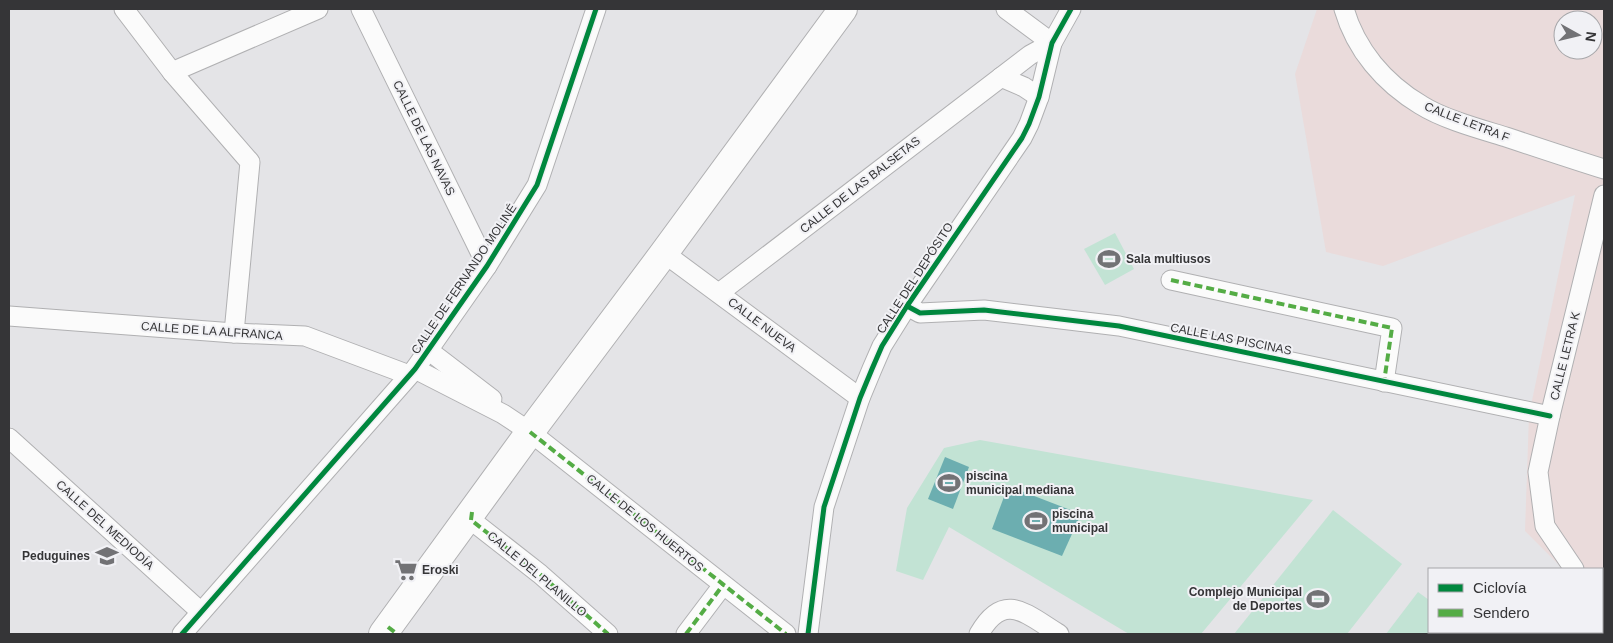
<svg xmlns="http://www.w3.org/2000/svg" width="1613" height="643" font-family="Arial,sans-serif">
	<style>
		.industrial { fill: #eadbdb; fill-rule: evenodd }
		.green { fill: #c2e3d4 }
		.water { fill: #6caeb0 }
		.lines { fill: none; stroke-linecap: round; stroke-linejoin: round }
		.street-casing { stroke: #b0b0b2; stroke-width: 21 }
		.highway-casing { stroke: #b0b0b2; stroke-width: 30 }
		.street { stroke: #fbfbfb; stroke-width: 19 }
		.highway { stroke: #fbfbfb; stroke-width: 28 }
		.quiet { stroke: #54ac45; stroke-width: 4; stroke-dasharray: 8 4; stroke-linecap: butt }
		.cycleway-casing { stroke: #f1f1f5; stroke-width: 8 }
		.cycleway { stroke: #00873e; stroke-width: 5 }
		.labels { text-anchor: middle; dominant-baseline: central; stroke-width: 4; stroke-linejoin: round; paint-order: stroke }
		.street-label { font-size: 12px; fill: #353537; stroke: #f1f1f5 }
		.poi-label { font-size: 12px; font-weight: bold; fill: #353537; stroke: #f1f1f5; text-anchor: start }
	</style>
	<rect width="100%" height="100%" fill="#e4e4e7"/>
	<path class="industrial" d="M 1317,9 L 1604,9 L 1604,612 L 1602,609 L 1602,569 L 1563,569 L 1525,531 L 1529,415 L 1575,195 L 1383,266 L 1326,252 L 1295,74 ZM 1563,20 L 1593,20 L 1593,50 L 1563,50 Z"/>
	<g class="green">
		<path d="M 1115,233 L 1134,269 L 1105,285 L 1084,249 Z"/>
		<path d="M 980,440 L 1313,500 L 1201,634 L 1129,634 L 949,527 L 923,580 L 896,571 L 907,508 L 944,448 Z"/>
		<path d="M 1333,510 L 1402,564 L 1347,634 L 1234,634 Z"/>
		<path d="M 1418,592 L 1429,600 L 1429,632 L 1471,632 L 1474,634 L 1386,634 Z"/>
	</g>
	<g class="water">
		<path d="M 945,457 L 969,467 L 953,509 L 928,499 Z"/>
		<path d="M 1008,486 L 1081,514 L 1062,556 L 992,529 Z"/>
	</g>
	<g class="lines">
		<defs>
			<g id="street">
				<path d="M 124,9 L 172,72 L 250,162 L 234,333"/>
				<path d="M 361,9 L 487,266"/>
				<path d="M 1006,9 L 1052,43"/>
				<path d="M 1344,9 C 1356,50 1384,83 1421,105 C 1443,119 1480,129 1506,137 C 1539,148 1572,159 1604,169"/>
				<path d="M 172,72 L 318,9"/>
				<path d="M 1001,77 L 1024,87 L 1039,97"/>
				<path d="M 664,253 L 860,398"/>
				<path d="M 1171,280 L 1392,328 L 1384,382"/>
				<path d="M 719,293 L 1030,55 L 1052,43"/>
				<path d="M 907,306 L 920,313 L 984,310 L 1119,326 L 1550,416"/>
				<path d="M 9,316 L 234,333 L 305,336 L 409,375"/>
				<path d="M 428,350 L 492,399"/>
				<path d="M 415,369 L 503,414 L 530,432 L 786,634"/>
				<path d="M 9,438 L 201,612"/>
				<path d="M 472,512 L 471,520 L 540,574 L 608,634"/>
				<path d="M 1574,569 L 1545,526 L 1538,472 L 1550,416 L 1604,195"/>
				<path d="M 1602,607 L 1604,610"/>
				<path d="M 182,634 L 415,369 L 487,266 L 537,185 L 596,9"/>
				<path d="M 686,634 L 723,585"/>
				<path d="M 808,634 L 824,507 L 860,398 L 872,369 L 882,346 L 907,306 L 1022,138 L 1029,124 L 1039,97 L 1052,43 L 1071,9"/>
				<path d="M 979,634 C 1004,590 1026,614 1059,634"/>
			</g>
			<path id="highway" d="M 383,634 L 530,432 L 664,253 L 843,9"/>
		</defs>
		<use href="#street" class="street-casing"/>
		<use href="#highway" class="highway-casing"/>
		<use href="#street" class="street"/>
		<use href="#highway" class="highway"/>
		<g class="quiet">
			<path d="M 1171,280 L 1392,328 L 1384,382"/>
			<path d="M 530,432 L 786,634"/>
			<path d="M 472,512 L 471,520 L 540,574 L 608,634"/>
			<path d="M 388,627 L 397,634"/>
			<path d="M 686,634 L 723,585"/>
		</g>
		<defs>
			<g id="cycleway">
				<path d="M 907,306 L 920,313 L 984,310 L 1119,326 L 1550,416"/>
				<path d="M 182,634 L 415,369 L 487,266 L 537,185 L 596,9"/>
				<path d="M 808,634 L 824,507 L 860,398 L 872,369 L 882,346 L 907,306 L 1022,138 L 1029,124 L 1039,97 L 1052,43 L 1071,9"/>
			</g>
		</defs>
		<use href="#cycleway" class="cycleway-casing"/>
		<use href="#cycleway" class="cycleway"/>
	</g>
	<defs>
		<symbol id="stadium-bare" viewBox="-9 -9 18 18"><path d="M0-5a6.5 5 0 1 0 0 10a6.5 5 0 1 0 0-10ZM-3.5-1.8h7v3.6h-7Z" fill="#727275" stroke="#f1f1f5" stroke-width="2.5" paint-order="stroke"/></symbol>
		<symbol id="school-bare" viewBox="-9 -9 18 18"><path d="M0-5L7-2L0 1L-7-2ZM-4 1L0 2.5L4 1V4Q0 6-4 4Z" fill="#727275" stroke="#f1f1f5" stroke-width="2.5" paint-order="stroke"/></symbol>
		<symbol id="supermarket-bare" viewBox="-9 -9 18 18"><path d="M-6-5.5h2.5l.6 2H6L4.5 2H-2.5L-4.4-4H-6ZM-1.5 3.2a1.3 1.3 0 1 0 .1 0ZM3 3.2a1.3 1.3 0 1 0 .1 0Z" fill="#727275" stroke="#f1f1f5" stroke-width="2.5" paint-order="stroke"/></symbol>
	</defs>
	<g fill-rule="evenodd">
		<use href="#stadium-bare" x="1093" y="243" width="32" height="32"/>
		<use href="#stadium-bare" x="933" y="467" width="32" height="32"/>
		<use href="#stadium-bare" x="1020" y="505" width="32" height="32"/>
		<use href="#school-bare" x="91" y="540" width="32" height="32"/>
		<use href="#supermarket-bare" x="390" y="554" width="32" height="32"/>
		<use href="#stadium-bare" x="1302" y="583" width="32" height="32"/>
	</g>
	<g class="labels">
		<g class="street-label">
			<text transform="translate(1467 122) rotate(21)">CALLE LETRA F</text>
			<text transform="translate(424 138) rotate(64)">CALLE DE LAS NAVAS</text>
			<text transform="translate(860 185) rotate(-38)">CALLE DE LAS BALSETAS</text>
			<text transform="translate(915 278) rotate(-57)">CALLE DEL DEPÓSITO</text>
			<text transform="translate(464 279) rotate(-56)">CALLE DE FERNANDO MOLINÉ</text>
			<text transform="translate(762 325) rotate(37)">CALLE NUEVA</text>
			<text transform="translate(212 331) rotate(4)">CALLE DE LA ALFRANCA</text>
			<text transform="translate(1231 339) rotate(11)">CALLE LAS PISCINAS</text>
			<text transform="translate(1565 356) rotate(-76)">CALLE LETRA K</text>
			<text transform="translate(645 523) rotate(39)">CALLE DE LOS HUERTOS</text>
			<text transform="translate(105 525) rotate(42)">CALLE DEL MEDIODÍA</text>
			<text transform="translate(537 574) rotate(40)">CALLE DEL PLANILLO</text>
		</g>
		<g class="poi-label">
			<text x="1126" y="259">Sala multiusos</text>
			<text x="966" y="476">piscina<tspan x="966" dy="14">municipal mediana</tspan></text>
			<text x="1052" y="514">piscina<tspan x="1052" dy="14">municipal</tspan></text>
			<text x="90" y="556" text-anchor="end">Peduguines</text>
			<text x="422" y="570">Eroski</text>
			<text x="1302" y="592" text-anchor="end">Complejo Municipal<tspan x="1302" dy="14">de Deportes</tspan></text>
		</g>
	</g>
	<rect width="1613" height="643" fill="none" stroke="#353537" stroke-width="20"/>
	<rect x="1428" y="568" width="175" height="65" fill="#f1f1f5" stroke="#a6a6a9"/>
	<rect x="1438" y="584" width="25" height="8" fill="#00873e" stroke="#a6a6a9"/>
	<text x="1473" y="593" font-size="15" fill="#353537">Ciclovía</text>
	<rect x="1438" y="609" width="25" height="8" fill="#54ac45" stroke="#a6a6a9"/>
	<text x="1473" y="618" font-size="15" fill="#353537">Sendero</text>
	<g transform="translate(1578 35) rotate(98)"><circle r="24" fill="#f1f1f5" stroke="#a6a6a9"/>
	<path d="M0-4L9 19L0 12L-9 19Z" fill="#727275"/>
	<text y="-8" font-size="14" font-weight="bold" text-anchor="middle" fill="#353537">N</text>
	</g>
</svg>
